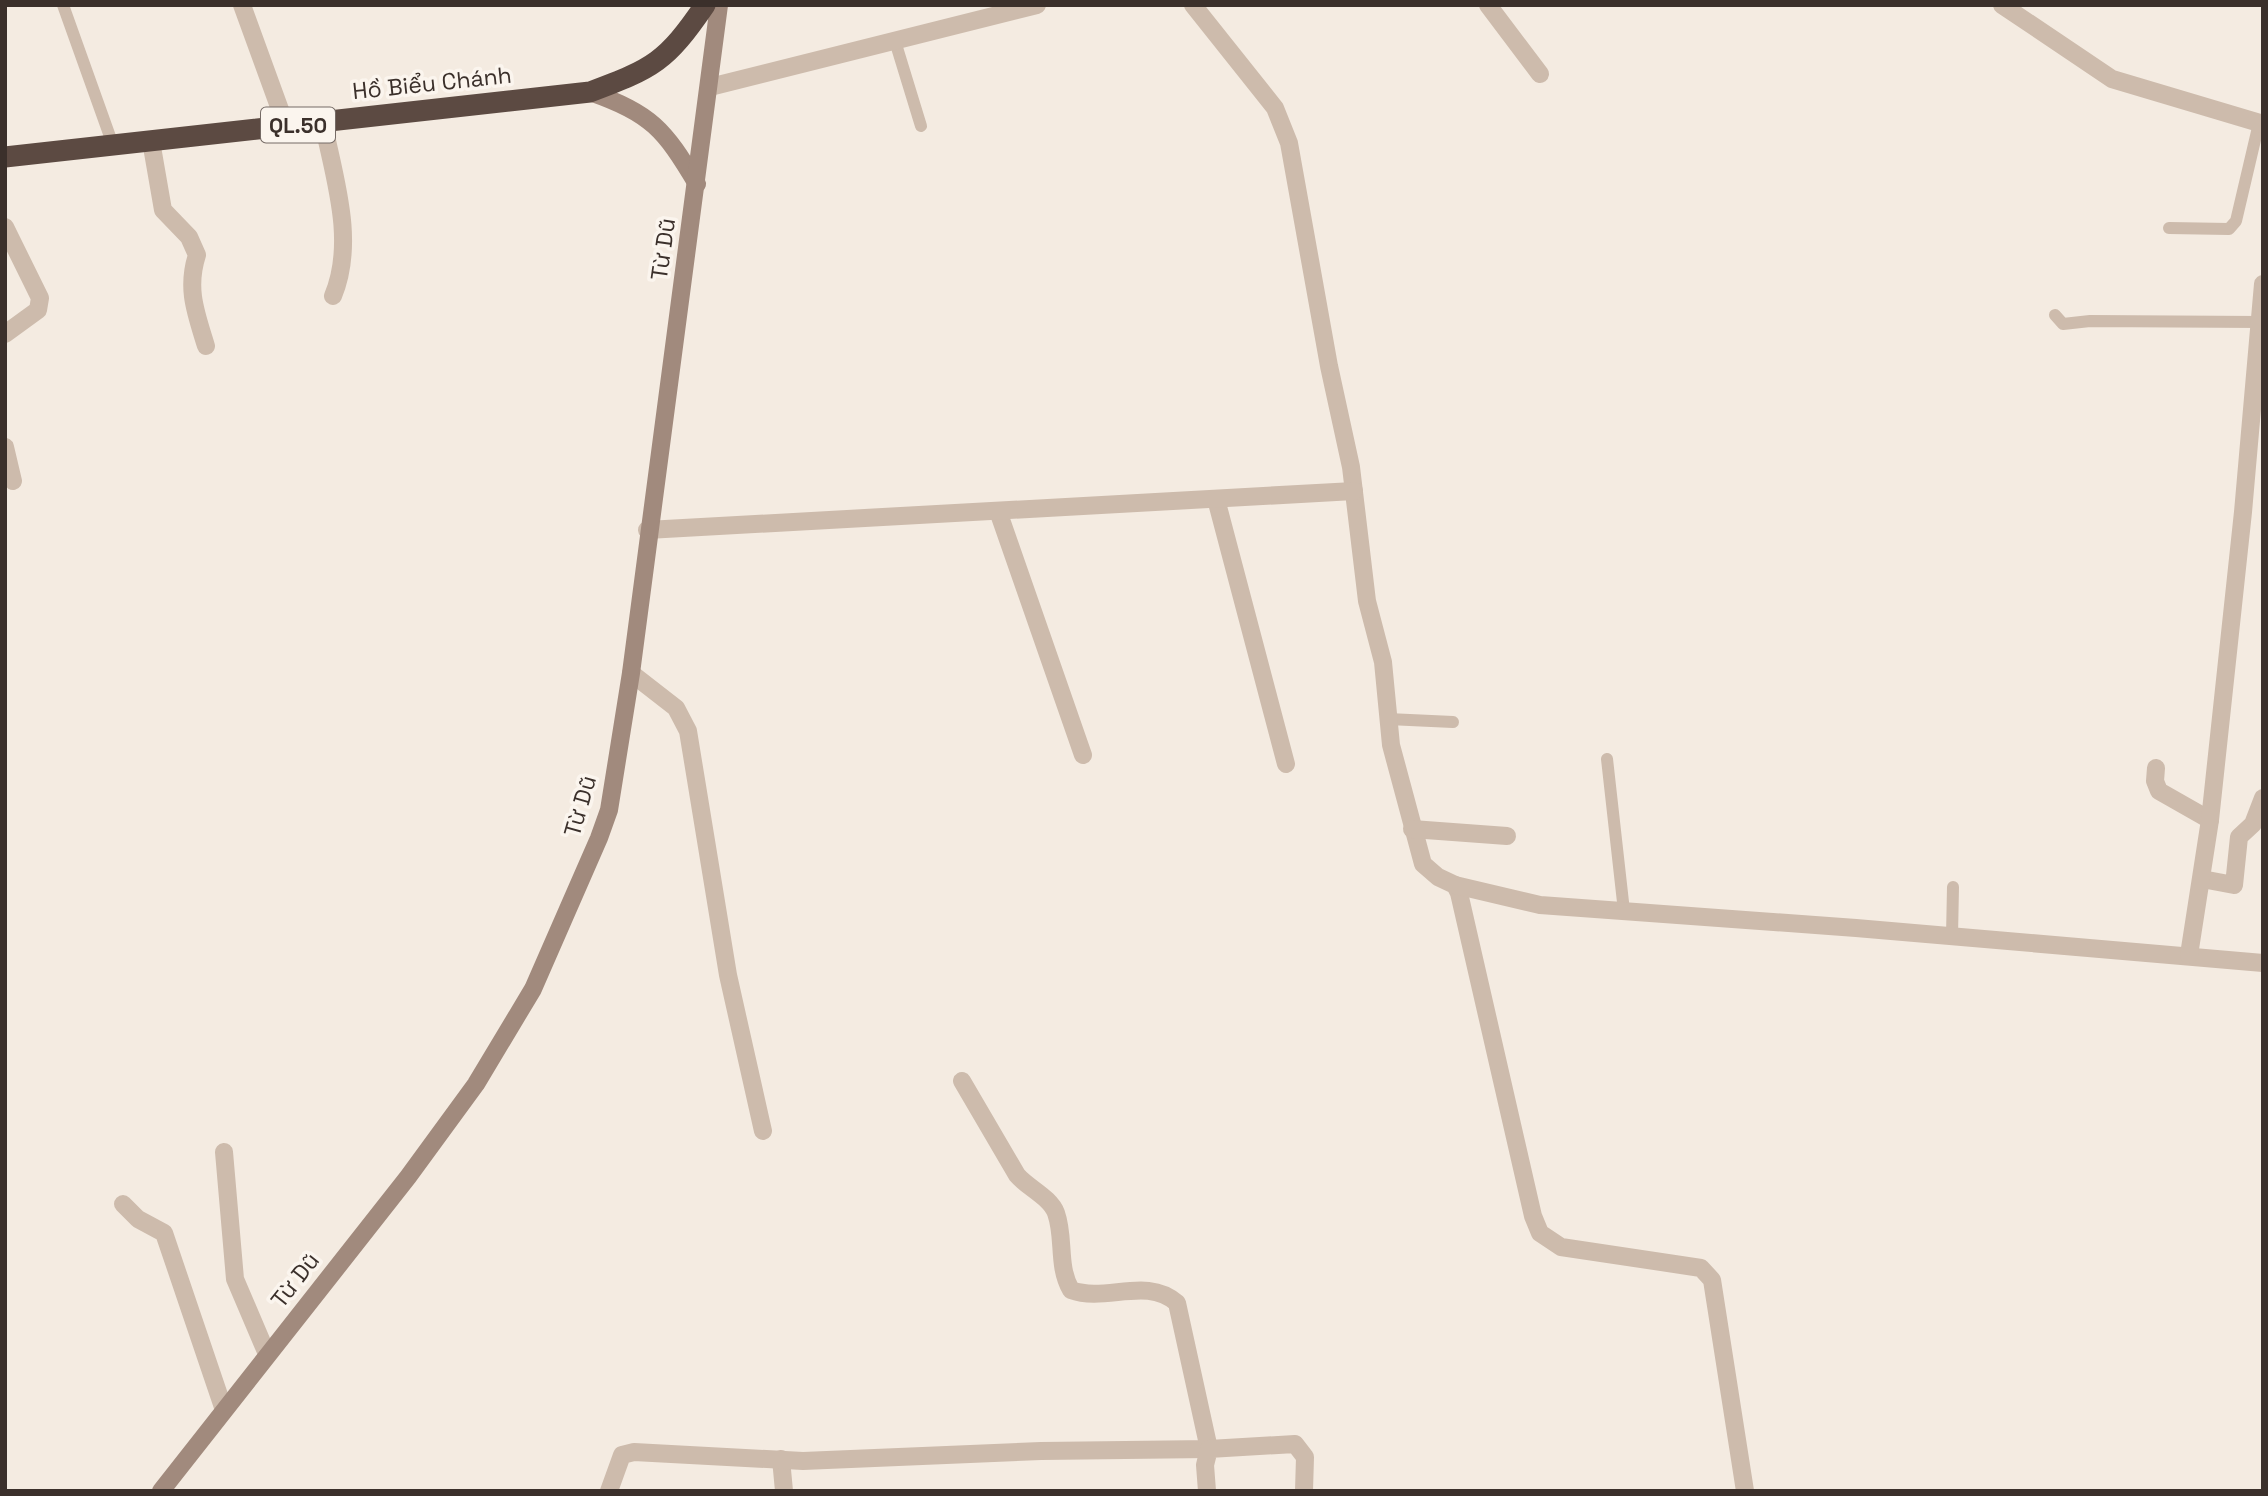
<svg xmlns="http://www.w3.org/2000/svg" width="2268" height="1496" font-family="'Space Grotesk',sans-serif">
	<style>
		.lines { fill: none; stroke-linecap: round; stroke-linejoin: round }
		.lane { stroke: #cdbbac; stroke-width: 12 }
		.street { stroke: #cdbbac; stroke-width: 18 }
		.secondary { stroke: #a18a7d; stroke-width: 18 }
		.highway { stroke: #5c4a42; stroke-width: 21 }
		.labels { text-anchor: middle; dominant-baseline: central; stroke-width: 7; stroke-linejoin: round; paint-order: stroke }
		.shield { fill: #fbf5ee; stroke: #756b66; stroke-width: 2 }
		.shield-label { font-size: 21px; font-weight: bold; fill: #3b302b }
		.street-label { font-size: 23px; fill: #3b302b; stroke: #fbf5ee }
	</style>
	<rect width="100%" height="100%" fill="#f4ebe1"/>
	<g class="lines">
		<g class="lane">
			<path d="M 63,5 L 113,145"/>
			<path d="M 895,41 L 921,126"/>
			<path d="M 2169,228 L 2229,229 L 2236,221 L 2259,123"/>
			<path d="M 2055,315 L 2063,324 L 2090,321 L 2260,322"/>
			<path d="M 1388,719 L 1453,722"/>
			<path d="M 1607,759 L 1624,911"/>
			<path d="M 1952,936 L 1953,887"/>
		</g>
		<g class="street">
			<path d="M 242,5 L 286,126"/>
			<path d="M 1193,5 L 1275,108 L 1289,143 L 1329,366 L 1351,467 L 1367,601 L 1383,662 L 1391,745 L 1423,864 L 1438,877 L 1455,885 L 1459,893 L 1533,1216 L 1540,1233 L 1561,1247 L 1701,1268 L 1712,1280 L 1745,1491"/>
			<path d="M 1488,5 L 1540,74"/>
			<path d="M 2002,5 L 2112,79 L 2263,124"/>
			<path d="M 710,87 L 1037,5"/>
			<path d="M 323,122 C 334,177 356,241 333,296"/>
			<path d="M 151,141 L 163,210 L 189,237 L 197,255 C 186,289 196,313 206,346"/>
			<path d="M 5,227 L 40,298 L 38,310 L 5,334"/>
			<path d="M 5,447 L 13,481"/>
			<path d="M 1216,499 L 1286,764"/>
			<path d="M 998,511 L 1083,755"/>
			<path d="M 647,530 L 1354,491"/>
			<path d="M 631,673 L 676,708 L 688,731 L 728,975 L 763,1131"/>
			<path d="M 2156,768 L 2155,781 L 2159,791 L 2210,820"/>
			<path d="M 1412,829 L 1507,836"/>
			<path d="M 2202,879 L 2234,885 L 2239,837 L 2253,824 L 2263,798"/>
			<path d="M 1455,885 L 1540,905 L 1856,928 L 2263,963"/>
			<path d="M 2189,955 L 2210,820 L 2243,512 L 2263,284"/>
			<path d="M 224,1152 L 235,1279 L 267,1354"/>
			<path d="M 123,1204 L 138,1219 L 164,1233 L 224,1410"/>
			<path d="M 781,1459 L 784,1491"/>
			<path d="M 609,1491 L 622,1455 L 634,1452 L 803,1461 L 1041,1451 L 1209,1449 L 1177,1303 C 1146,1276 1106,1303 1071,1290 C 1057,1266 1065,1238 1056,1213 C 1050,1197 1028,1188 1017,1175 L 962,1081"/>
			<path d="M 1207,1491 L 1205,1465 L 1209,1449 L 1295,1444 L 1305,1457 L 1304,1491"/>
		</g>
		<g class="secondary">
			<path d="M 590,92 C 652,114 664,129 697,184"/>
			<path d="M 161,1491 L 408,1177 L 476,1084 L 533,989 L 599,838 L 609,810 L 631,673 L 719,5"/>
		</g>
		<path class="highway" d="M 5,157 L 590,92 C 654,68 666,62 705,5"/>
	</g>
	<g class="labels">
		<rect class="shield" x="261" y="107.5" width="74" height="35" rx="5"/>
		<g class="shield-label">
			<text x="298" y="125">QL.50</text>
		</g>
		<g class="street-label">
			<text transform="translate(432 83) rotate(-6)">Hồ Biểu Chánh</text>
			<text transform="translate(663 249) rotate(-82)">Từ Dũ</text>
			<text transform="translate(580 806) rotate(-74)">Từ Dũ</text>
			<text transform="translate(295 1280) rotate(-52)">Từ Dũ</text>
		</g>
	</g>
	<rect width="2268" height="1496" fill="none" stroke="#3b302b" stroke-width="14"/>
</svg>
